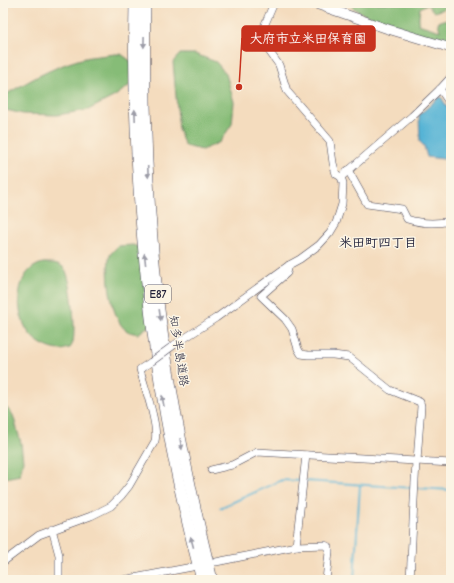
<svg xmlns="http://www.w3.org/2000/svg" width="454" height="583" font-family="'Comic Neue','Klee One',sans-serif">
	<style>
		.forest { fill: #86bc77; stroke: #546f59 }
		.water { fill: #57b4d5; stroke: #3c6b88 }
		.lines { fill: none; stroke-linecap: round; stroke-linejoin: round }
		.stream { stroke: #57b4d5; stroke-width: 2 }
		.minor-casing { stroke: #423e4f; stroke-width: 8 }
		.major-casing { stroke: #423e4f; stroke-width: 10 }
		.highway-casing { stroke: #423e4f; stroke-width: 12 }
		.minor { stroke: #fff; stroke-width: 7 }
		.major { stroke: #fff; stroke-width: 9 }
		.highway { stroke: #fff; stroke-width: 11 }
		.minor-bridge-casing { stroke: #423e4f; stroke-width: 8; stroke-linecap: butt }
		.minor-bridge { stroke: #fff; stroke-width: 7 }
		.oneway { fill: #9c9ca7 }
		.labels { text-anchor: middle; dominant-baseline: central; stroke-width: 3; stroke-linejoin: round; paint-order: stroke }
		.shield { fill: #fcf5e5; stroke: #63616e; stroke-width: 1 }
		.shield-label { font-size: 11px; font-weight: bold; fill: #22223b }
		.street-label { font-size: 12px; fill: #22223b; stroke: #fcf5e5 }
		.neighbourhood-label { font-size: 13px; font-weight: bold; fill: #22223b; stroke: #fcf5e5 }
		.leader { fill: none; stroke: #c8321e; stroke-width: 1.5 }
		.callout-dot { fill: #c8321e; stroke: #fcf5e5; stroke-width: 1.5 }
		.callout { fill: #c8321e; stroke: #c8321e; stroke-width: 1.5 }
		.callout-label { font-size: 13px; text-anchor: middle; font-weight: bold; fill: #fff }
	</style>
	<rect width="100%" height="100%" fill="#fcf5e5"/>
	<filter id="ink" filterUnits="userSpaceOnUse"><feTurbulence type="fractalNoise" baseFrequency=".025" numOctaves="2"/><feDisplacementMap in="SourceGraphic" scale="8" xChannelSelector="R" yChannelSelector="G"/><feConvolveMatrix kernelMatrix="1 2 1 2 8 2 1 2 1" color-interpolation-filters="sRGB"/></filter>
	<filter id="wash" filterUnits="userSpaceOnUse"><feTurbulence type="fractalNoise" baseFrequency=".012" numOctaves="4" result="noise"/><feDisplacementMap in="SourceGraphic" scale="16" xChannelSelector="R" yChannelSelector="G"/><feGaussianBlur stdDeviation="0.9" result="paint"/><feColorMatrix in="noise" values="0 0 0 0 0 0 0 0 0 0 0 0 0 0 0 0 0 1.4 0 .05"/><feComposite in="paint" operator="in"/></filter>
	<g filter="url(#wash)">
		<rect width="100%" height="100%" fill="#f4dcbe"/>
		<g class="forest">
			<path d="M 348,3 L 449,3 L 446,8 L 434,12 L 427,4 L 420,8 L 418,24 L 440,31 L 438,22 L 451,18 L 451,42 L 450,44 C 425,36 364,21 348,3 Z"/>
			<path d="M 115,54 L 121,54 L 132,62 L 130,85 L 115,96 L 88,110 L 57,115 L 23,114 L 6,110 L 3,106 L 3,97 L 5,95 C 32,79 60,63 90,57 C 99,56 107,55 115,54 Z"/>
			<path d="M 180,54 L 195,54 L 216,62 L 226,74 L 234,102 L 232,124 L 220,142 L 202,150 L 185,146 L 179,131 L 173,62 Z"/>
			<path d="M 133,245 L 156,253 L 150,325 L 138,334 C 134,333 128,332 126,330 C 111,320 105,271 110,255 C 112,252 116,248 118,246 Z"/>
			<path d="M 43,263 C 51,263 58,262 64,268 C 72,277 76,330 73,342 C 73,343 71,347 70,348 C 67,348 64,350 61,350 C 50,350 35,342 29,333 C 14,312 14,270 43,263 Z"/>
			<path d="M 3,404 L 13,415 L 21,443 L 23,461 L 20,475 L 5,478 L 3,478 Z"/>
		</g>
		<path class="water" d="M 441,97 L 451,113 L 451,160 L 427,157 L 424,146 L 420,142 L 419,115 L 438,98 Z"/>
		<g class="lines">
			<g class="stream">
				<path d="M 305,481 L 413,488"/>
				<path d="M 417,488 L 451,490"/>
				<path d="M 220,508 L 282,480 L 301,481"/>
				<path d="M 354,580 L 360,485"/>
			</g>
		</g>
	</g>
	<g filter="url(#ink)">
		<g class="lines">
			<defs>
				<g id="minor">
					<path d="M 440,89 L 451,105"/>
					<path d="M 348,170 L 367,204 L 402,209 L 407,219 C 422,224 436,224 451,221"/>
					<path d="M 341,177 L 412,116 L 440,89 L 451,77"/>
					<path d="M 289,265 L 287,273 L 261,296 L 285,319 L 292,329 L 298,349 L 301,354 L 308,355 L 333,355 L 349,357 L 390,390 L 420,402 L 421,406 L 417,461"/>
					<path d="M 174,345 L 216,318 L 289,265 L 300,259 L 319,245 L 330,233 L 336,223 L 342,204 L 343,183 L 341,177 L 336,174 L 333,163 L 330,141 L 287,91 L 279,65 L 261,40 L 265,24 L 274,3"/>
					<path d="M 211,470 L 232,465 L 257,452 L 451,463"/>
					<path d="M 52,529 L 59,555 L 59,580"/>
					<path d="M 296,546 L 306,455"/>
					<path d="M 3,562 L 39,535 L 91,516 L 111,506 L 121,496 L 129,486 L 155,441 C 159,426 144,386 140,369 L 151,362"/>
					<path d="M 216,562 L 296,546 L 325,545 L 329,547 L 329,552 L 326,580"/>
					<path d="M 123,580 L 192,567"/>
					<path d="M 410,580 L 416,461"/>
				</g>
				<path id="major" d="M 313,3 L 388,29 L 451,48"/>
				<g id="highway">
					<path d="M 135,3 C 131,197 152,392 202,580"/>
					<path d="M 145,3 C 143,105 147,209 159,310 C 171,402 190,491 212,580"/>
				</g>
			</defs>
			<use href="#minor" class="minor-casing"/>
			<use href="#major" class="major-casing"/>
			<use href="#highway" class="highway-casing"/>
			<use href="#minor" class="minor"/>
			<use href="#major" class="major"/>
			<use href="#highway" class="highway"/>
			<defs>
				<path id="minor-bridge" d="M 151,362 L 174,345"/>
			</defs>
			<use href="#minor-bridge" class="minor-bridge-casing"/>
			<use href="#minor-bridge" class="minor-bridge"/>
		</g>
		<defs><path id="oneway-solid" d="M-6-.8H1V-3.2L6.5 0L1 3.2V.8H-6Z"/></defs>
		<g class="oneway">
			<use href="#oneway-solid" transform="translate(144 42) rotate(91)"/>
			<use href="#oneway-solid" transform="translate(135 115) rotate(-92)"/>
			<use href="#oneway-solid" transform="translate(148 172) rotate(87)"/>
			<use href="#oneway-solid" transform="translate(145 259) rotate(-96)"/>
			<use href="#oneway-solid" transform="translate(160 315) rotate(82)"/>
			<use href="#oneway-solid" transform="translate(163 401) rotate(-100)"/>
			<use href="#oneway-solid" transform="translate(181 444) rotate(80)"/>
			<use href="#oneway-solid" transform="translate(192 542) rotate(-105)"/>
		</g>
	</g>
	<g class="labels">
		<rect class="shield" x="145" y="285" width="26" height="18" rx="3"/>
		<g class="shield-label">
			<text x="158" y="294">E87</text>
		</g>
		<g class="street-label">
			<text transform="translate(179 351) rotate(81)">知多半島道路</text>
		</g>
		<g class="neighbourhood-label">
			<text x="378" y="242">米田町四丁目</text>
		</g>
	</g>
	<path class="leader" d="M239 87L242 38"/>
	<circle class="callout-dot" cx="239" cy="87" r="4"/>
	<rect class="callout" x="242" y="26" width="133" height="25" rx="4"/>
	<g class="callout-label">
		<text x="308" y="43">大府市立米田保育園</text>
	</g>
	<rect width="454" height="583" fill="none" stroke="#fcf5e5" stroke-width="16"/>
</svg>
